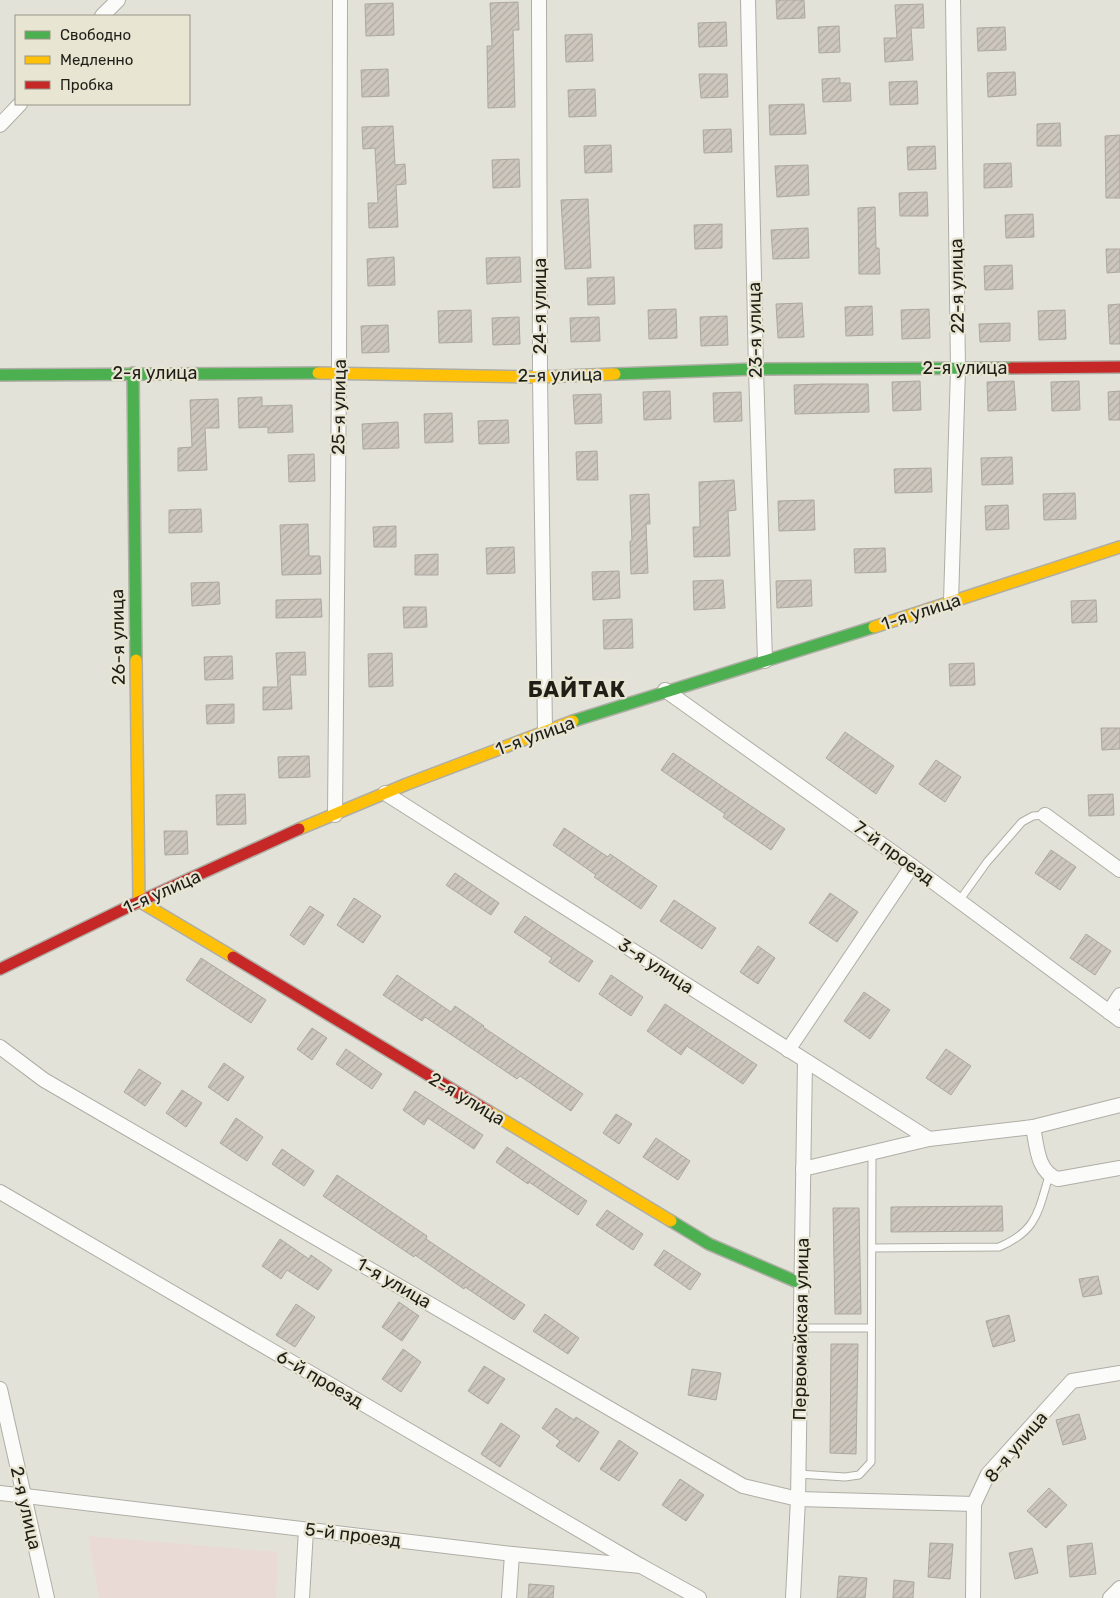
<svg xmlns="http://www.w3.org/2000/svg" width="1120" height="1598" font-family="Rubik,sans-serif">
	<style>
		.education { fill: #e9dad6 }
		.building { fill: url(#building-hatch); stroke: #aba8a1 }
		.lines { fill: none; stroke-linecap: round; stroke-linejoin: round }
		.lane-casing { stroke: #afaea6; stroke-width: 9 }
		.street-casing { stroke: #afaea6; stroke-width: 16 }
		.fast-casing { stroke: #afaea6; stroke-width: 14 }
		.slow-casing { stroke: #afaea6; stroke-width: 14 }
		.jam-casing { stroke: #afaea6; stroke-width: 14 }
		.lane { stroke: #fbfbf9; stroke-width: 7 }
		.street { stroke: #fbfbf9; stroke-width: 14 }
		.fast { stroke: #4caf50; stroke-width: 11 }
		.slow { stroke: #ffc107; stroke-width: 11 }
		.jam { stroke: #c62828; stroke-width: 11 }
		.labels { text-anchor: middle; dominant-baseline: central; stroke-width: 4.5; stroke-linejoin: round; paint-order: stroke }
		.street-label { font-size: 18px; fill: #1f1e17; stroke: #e8e5d3 }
		.district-label { font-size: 22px; font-weight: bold; letter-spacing: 1px; fill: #1f1e17; stroke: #e8e5d3 }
	</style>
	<defs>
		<pattern id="building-hatch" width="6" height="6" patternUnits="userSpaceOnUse" patternTransform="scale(1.25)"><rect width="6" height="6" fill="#ccc6bd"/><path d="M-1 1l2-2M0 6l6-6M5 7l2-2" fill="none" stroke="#afaaa2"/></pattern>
	</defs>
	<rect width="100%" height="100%" fill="#e3e2d8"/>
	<path class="education" d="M 88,1536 L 278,1552 L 276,1598 L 99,1598 Z"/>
	<g class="building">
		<path d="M 776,0 L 804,0 L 805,18 L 777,19 Z"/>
		<path d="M 518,2 L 519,30 L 513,30 L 515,107 L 488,108 L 487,46 L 492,46 L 490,3 Z"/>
		<path d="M 393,3 L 394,35 L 366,36 L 365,4 Z"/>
		<path d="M 923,4 L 924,28 L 911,28 L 913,60 L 885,62 L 884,38 L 897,38 L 895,5 Z"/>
		<path d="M 726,22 L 727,46 L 699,47 L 698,23 Z"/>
		<path d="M 839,26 L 840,52 L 819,53 L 818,27 Z"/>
		<path d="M 1005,27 L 1006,50 L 978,51 L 977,28 Z"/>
		<path d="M 592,34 L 593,61 L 566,62 L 565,35 Z"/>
		<path d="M 388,69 L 389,96 L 362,97 L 361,70 Z"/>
		<path d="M 1015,72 L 1016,95 L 988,97 L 987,73 Z"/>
		<path d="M 699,74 L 727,74 L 728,97 L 701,98 Z"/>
		<path d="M 840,78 L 840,83 L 850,83 L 851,101 L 823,102 L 822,79 Z"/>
		<path d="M 917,81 L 918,104 L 890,105 L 889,82 Z"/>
		<path d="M 595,89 L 596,116 L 569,117 L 568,90 Z"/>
		<path d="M 804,104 L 806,134 L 770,135 L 769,105 Z"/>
		<path d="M 1060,123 L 1061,146 L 1037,146 L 1037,124 Z"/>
		<path d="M 393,126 L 395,165 L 405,164 L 406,184 L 396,185 L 398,227 L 369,228 L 368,203 L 378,203 L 375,148 L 363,149 L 362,127 Z"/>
		<path d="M 731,129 L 732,152 L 704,153 L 703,130 Z"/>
		<path d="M 1120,135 L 1120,198 L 1106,198 L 1105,136 Z"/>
		<path d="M 611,145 L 612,172 L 585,173 L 584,146 Z"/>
		<path d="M 935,146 L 936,169 L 908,170 L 907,147 Z"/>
		<path d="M 519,159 L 520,187 L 493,188 L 492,160 Z"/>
		<path d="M 1011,163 L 1012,187 L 984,188 L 984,164 Z"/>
		<path d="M 808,165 L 809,195 L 777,197 L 775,166 Z"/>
		<path d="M 927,192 L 928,216 L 900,216 L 899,193 Z"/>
		<path d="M 588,199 L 591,268 L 565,269 L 561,200 Z"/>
		<path d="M 875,207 L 876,248 L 879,248 L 880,274 L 859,274 L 858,208 Z"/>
		<path d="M 1033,214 L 1034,237 L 1006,238 L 1005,215 Z"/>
		<path d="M 722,224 L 722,248 L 695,249 L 694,225 Z"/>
		<path d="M 808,228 L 809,258 L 773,259 L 771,230 Z"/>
		<path d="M 1106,249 L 1120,249 L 1120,272 L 1107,273 Z"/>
		<path d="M 394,257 L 395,285 L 368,286 L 367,259 Z"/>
		<path d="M 520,257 L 521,282 L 487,284 L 486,258 Z"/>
		<path d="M 1012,265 L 1013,289 L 985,290 L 984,266 Z"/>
		<path d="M 614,277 L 615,304 L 588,305 L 587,278 Z"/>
		<path d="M 802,303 L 804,337 L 778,338 L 776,304 Z"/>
		<path d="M 1120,304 L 1120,344 L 1110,344 L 1108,305 Z"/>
		<path d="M 872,306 L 873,335 L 846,336 L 845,307 Z"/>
		<path d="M 676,309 L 677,338 L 649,339 L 648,310 Z"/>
		<path d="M 929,309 L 930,338 L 902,339 L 901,310 Z"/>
		<path d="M 471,310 L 472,342 L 439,343 L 438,311 Z"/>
		<path d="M 1065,310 L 1066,339 L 1039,340 L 1038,311 Z"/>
		<path d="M 727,316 L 728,345 L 701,346 L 700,317 Z"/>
		<path d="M 519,317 L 520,344 L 493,345 L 492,318 Z"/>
		<path d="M 599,317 L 600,341 L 571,342 L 570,318 Z"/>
		<path d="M 1010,323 L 1010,341 L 980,342 L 979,324 Z"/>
		<path d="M 388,325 L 389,352 L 362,353 L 361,326 Z"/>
		<path d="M 920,381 L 921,410 L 893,411 L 892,382 Z"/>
		<path d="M 1014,381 L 1016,410 L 988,411 L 987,382 Z"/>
		<path d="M 1079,381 L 1080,410 L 1052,411 L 1051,382 Z"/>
		<path d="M 821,384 L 868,384 L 869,412 L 795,414 L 794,385 Z"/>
		<path d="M 670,391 L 671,419 L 644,420 L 643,392 Z"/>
		<path d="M 1120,391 L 1120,420 L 1109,420 L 1108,392 Z"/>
		<path d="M 741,392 L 742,421 L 714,422 L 713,393 Z"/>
		<path d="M 601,394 L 602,423 L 575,424 L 573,395 Z"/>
		<path d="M 262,397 L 262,406 L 292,405 L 293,432 L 268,433 L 268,427 L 239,428 L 238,398 Z"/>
		<path d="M 218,399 L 219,428 L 205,428 L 207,470 L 178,471 L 178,448 L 192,447 L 190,400 Z"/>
		<path d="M 452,413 L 453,442 L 425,443 L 424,414 Z"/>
		<path d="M 508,420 L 509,443 L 479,444 L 478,421 Z"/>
		<path d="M 398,422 L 399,448 L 363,449 L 362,424 Z"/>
		<path d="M 597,451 L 598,480 L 577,480 L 576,452 Z"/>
		<path d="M 314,454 L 315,481 L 289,482 L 288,455 Z"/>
		<path d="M 1012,457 L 1013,484 L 982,485 L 981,458 Z"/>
		<path d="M 931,468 L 932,492 L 895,493 L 894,469 Z"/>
		<path d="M 734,480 L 736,510 L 728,511 L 730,556 L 694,557 L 693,527 L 700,527 L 699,482 Z"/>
		<path d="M 1075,493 L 1076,519 L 1044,520 L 1043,494 Z"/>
		<path d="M 649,494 L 650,524 L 646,524 L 648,573 L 631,574 L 630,541 L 632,541 L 630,495 Z"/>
		<path d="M 814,500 L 815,530 L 779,531 L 778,501 Z"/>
		<path d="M 1008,505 L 1009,529 L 986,530 L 985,506 Z"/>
		<path d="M 201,509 L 202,532 L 169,533 L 169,510 Z"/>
		<path d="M 308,524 L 309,556 L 320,556 L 321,574 L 282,575 L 280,525 Z"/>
		<path d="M 396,526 L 396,547 L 374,547 L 373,527 Z"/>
		<path d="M 514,547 L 515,573 L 487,574 L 486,548 Z"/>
		<path d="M 885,548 L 886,572 L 855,573 L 854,549 Z"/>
		<path d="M 438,554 L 438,575 L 415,575 L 415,555 Z"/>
		<path d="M 619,571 L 620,598 L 593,600 L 592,572 Z"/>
		<path d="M 723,580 L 725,608 L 694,610 L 693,581 Z"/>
		<path d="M 811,580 L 812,606 L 777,608 L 776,581 Z"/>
		<path d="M 219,582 L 220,604 L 192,606 L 191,583 Z"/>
		<path d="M 321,599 L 322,617 L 276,618 L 276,600 Z"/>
		<path d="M 1096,600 L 1097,622 L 1072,623 L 1071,601 Z"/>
		<path d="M 403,607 L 426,607 L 427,627 L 404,628 Z"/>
		<path d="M 632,619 L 633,648 L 604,649 L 603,620 Z"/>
		<path d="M 305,652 L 306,675 L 290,675 L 292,709 L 263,710 L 263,687 L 278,687 L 276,653 Z"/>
		<path d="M 392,653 L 393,686 L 369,687 L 368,654 Z"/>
		<path d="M 232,656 L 233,679 L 205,680 L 204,657 Z"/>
		<path d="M 974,663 L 975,685 L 950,686 L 949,664 Z"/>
		<path d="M 234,704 L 234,723 L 207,724 L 206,705 Z"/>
		<path d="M 1101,728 L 1120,728 L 1120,749 L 1102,750 Z"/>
		<path d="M 845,732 L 894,766 L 876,794 L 826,758 Z"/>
		<path d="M 673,753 L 785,829 L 771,850 L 723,817 L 725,814 L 661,770 Z"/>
		<path d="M 309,756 L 310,777 L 279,778 L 278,757 Z"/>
		<path d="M 936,760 L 961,777 L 945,802 L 919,784 Z"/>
		<path d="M 245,794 L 246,824 L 217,825 L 216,795 Z"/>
		<path d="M 1113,794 L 1114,815 L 1089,816 L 1088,795 Z"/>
		<path d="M 564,828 L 608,857 L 610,854 L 657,886 L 641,909 L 594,877 L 596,875 L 553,845 Z"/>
		<path d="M 164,831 L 187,831 L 188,854 L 165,855 Z"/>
		<path d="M 1051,850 L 1076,867 L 1060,890 L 1035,873 Z"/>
		<path d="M 455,873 L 499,903 L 491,915 L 446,885 Z"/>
		<path d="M 830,893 L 858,912 L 837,942 L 809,923 Z"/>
		<path d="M 354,898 L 381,916 L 363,943 L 337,925 Z"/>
		<path d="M 674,900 L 716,928 L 702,949 L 660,921 Z"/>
		<path d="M 310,906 L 324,915 L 304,945 L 290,935 Z"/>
		<path d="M 525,916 L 593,961 L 579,982 L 549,962 L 552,958 L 514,932 Z"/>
		<path d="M 1086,934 L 1111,951 L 1095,975 L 1070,958 Z"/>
		<path d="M 758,946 L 775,958 L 758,984 L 740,972 Z"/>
		<path d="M 201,958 L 266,1000 L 251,1023 L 186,980 Z"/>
		<path d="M 397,975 L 451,1012 L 455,1006 L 484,1026 L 483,1027 L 583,1094 L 571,1111 L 520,1076 L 517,1079 L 425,1017 L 422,1021 L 383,995 Z"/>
		<path d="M 611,975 L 643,997 L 631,1016 L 599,994 Z"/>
		<path d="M 864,992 L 890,1010 L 870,1039 L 844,1021 Z"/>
		<path d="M 665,1004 L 757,1065 L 743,1084 L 687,1046 L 681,1055 L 647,1031 Z"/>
		<path d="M 312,1028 L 327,1038 L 312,1060 L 297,1049 Z"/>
		<path d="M 346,1049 L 382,1074 L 372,1089 L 336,1064 Z"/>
		<path d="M 946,1049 L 971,1066 L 951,1095 L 926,1078 Z"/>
		<path d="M 224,1063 L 244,1077 L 228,1101 L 208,1087 Z"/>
		<path d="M 139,1069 L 161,1083 L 145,1106 L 124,1092 Z"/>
		<path d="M 182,1090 L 202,1103 L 186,1127 L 166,1113 Z"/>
		<path d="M 415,1091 L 483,1135 L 474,1149 L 428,1118 L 424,1125 L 403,1110 Z"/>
		<path d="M 616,1114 L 632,1124 L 619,1144 L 603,1133 Z"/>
		<path d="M 236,1118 L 263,1137 L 247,1161 L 220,1143 Z"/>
		<path d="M 656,1138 L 690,1161 L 678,1180 L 643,1157 Z"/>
		<path d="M 507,1147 L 587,1201 L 578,1215 L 529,1182 L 528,1184 L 496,1162 Z"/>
		<path d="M 282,1149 L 314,1171 L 304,1186 L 272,1164 Z"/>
		<path d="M 337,1175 L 427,1236 L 426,1239 L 525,1305 L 514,1320 L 465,1287 L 464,1289 L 415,1255 L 414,1257 L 323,1196 Z"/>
		<path d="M 1002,1206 L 1003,1231 L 891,1232 L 891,1207 Z"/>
		<path d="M 833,1208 L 859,1208 L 861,1314 L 835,1314 Z"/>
		<path d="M 607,1210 L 643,1234 L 633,1250 L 596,1225 Z"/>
		<path d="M 280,1239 L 309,1259 L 311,1255 L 332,1270 L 318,1290 L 287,1270 L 281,1279 L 262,1266 Z"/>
		<path d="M 664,1250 L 701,1274 L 690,1290 L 654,1265 Z"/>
		<path d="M 1098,1276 L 1102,1294 L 1083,1297 L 1079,1279 Z"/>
		<path d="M 399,1302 L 419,1316 L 402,1341 L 382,1327 Z"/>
		<path d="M 296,1304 L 315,1317 L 295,1347 L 276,1335 Z"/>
		<path d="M 545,1314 L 579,1338 L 568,1354 L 533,1331 Z"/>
		<path d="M 1009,1315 L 1015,1341 L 993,1347 L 986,1321 Z"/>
		<path d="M 831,1344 L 858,1344 L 856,1454 L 830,1453 Z"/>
		<path d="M 403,1349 L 421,1362 L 401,1392 L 382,1379 Z"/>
		<path d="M 484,1366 L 505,1379 L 488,1404 L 468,1391 Z"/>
		<path d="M 692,1369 L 721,1373 L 716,1400 L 688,1395 Z"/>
		<path d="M 556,1408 L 574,1420 L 576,1417 L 599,1432 L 579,1462 L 556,1446 L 560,1441 L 542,1428 Z"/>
		<path d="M 1079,1414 L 1086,1439 L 1063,1445 L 1056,1420 Z"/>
		<path d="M 501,1423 L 520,1436 L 500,1467 L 481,1454 Z"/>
		<path d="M 619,1440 L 638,1453 L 619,1481 L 600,1469 Z"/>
		<path d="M 680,1479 L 704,1495 L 686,1521 L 662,1505 Z"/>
		<path d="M 1049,1488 L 1067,1505 L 1046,1528 L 1027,1511 Z"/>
		<path d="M 930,1543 L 953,1544 L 950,1579 L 928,1577 Z"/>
		<path d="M 1092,1543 L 1096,1574 L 1070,1577 L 1067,1546 Z"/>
		<path d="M 1032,1548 L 1038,1573 L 1015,1579 L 1009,1553 Z"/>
		<path d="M 839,1576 L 867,1578 L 865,1598 L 837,1598 Z"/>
		<path d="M 894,1580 L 914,1582 L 913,1598 L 893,1598 Z"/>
		<path d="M 529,1584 L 554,1586 L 553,1598 L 528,1598 Z"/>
	</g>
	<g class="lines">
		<defs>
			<g id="lane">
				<path d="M 959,901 L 987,862 L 1022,822 L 1033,816 L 1045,815"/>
				<path d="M 872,1248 L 999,1247 C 1037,1231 1038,1212 1049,1176"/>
				<path d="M 801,1328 L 871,1328"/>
				<path d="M 798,1474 L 845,1477 L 859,1475 L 871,1462 L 872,1153"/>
			</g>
			<g id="street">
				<path d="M 539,0 L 540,377 L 545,731"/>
				<path d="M 748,0 L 756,369 L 765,661"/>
				<path d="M 102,16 L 118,0"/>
				<path d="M 0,125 L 20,104"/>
				<path d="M 951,602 L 958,369 L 953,0"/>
				<path d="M 665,690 L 912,866 L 1120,1020"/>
				<path d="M 385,793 L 929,1139"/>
				<path d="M 335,815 L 339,373 L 340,0"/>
				<path d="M 1045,815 L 1120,870"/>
				<path d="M 1109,1012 L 1120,995"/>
				<path d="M 0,1047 L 44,1080 L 743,1486 L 798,1499 L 974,1504"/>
				<path d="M 788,1050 L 912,866"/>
				<path d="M 1033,1127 C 1037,1146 1037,1172 1058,1179 L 1120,1168"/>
				<path d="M 803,1169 L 929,1139 L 1033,1127 L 1120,1105"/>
				<path d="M 0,1192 L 641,1566"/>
				<path d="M 0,1389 L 47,1598"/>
				<path d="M 0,1493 L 512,1554 L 641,1566 L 699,1598"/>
				<path d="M 302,1598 L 306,1530"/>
				<path d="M 509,1598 L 512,1554"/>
				<path d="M 793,1598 L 798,1499 L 805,1061"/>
				<path d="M 973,1598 L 974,1504 L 988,1474 L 1072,1381 L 1120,1373"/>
				<path d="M 1110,1598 L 1120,1588"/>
			</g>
			<g id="fast">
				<path d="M 133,373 L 136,660"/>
				<path d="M 615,374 L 756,369 L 1012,368"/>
				<path d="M 0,375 L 318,373"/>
				<path d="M 573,721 L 874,627"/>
				<path d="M 671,1221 L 709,1244 L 802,1284"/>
			</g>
			<g id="slow">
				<path d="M 318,373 L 540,377 L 615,374"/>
				<path d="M 874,627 L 1120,547"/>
				<path d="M 136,660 L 139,901 L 233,957"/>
				<path d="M 299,829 L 407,784 L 573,721"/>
				<path d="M 488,1111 L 671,1221"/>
			</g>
			<g id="jam">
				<path d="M 1012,368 L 1120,367"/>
				<path d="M 233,957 L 488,1111"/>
				<path d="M 0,969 L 134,904 L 299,829"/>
			</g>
		</defs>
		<use href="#lane" class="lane-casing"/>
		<use href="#street" class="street-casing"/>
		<use href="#fast" class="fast-casing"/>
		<use href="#slow" class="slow-casing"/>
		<use href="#jam" class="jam-casing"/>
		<use href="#lane" class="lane"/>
		<use href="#street" class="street"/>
		<use href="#fast" class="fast"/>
		<use href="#slow" class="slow"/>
		<use href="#jam" class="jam"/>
	</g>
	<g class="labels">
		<g class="street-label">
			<text transform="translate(957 286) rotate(-91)">22-я улица</text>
			<text transform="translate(540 306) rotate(-90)">24-я улица</text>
			<text transform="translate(755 330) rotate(-91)">23-я улица</text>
			<text x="965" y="368">2-я улица</text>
			<text x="155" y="373">2-я улица</text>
			<text transform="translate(560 375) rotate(-1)">2-я улица</text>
			<text transform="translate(339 407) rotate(-89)">25-я улица</text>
			<text transform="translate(921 612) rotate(-18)">1-я улица</text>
			<text transform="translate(118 637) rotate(-91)">26-я улица</text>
			<text transform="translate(535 736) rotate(-20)">1-я улица</text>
			<text transform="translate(894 853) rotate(36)">7-й проезд</text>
			<text transform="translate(162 892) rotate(-24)">1-я улица</text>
			<text transform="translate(656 966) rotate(33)">3-я улица</text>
			<text transform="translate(467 1099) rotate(31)">2-я улица</text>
			<text transform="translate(394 1283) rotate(30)">1-я улица</text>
			<text transform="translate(801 1329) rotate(-89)">Первомайская улица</text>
			<text transform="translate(320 1379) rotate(30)">6-й проезд</text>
			<text transform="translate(1016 1447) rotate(-50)">8-я улица</text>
			<text transform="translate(26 1508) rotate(77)">2-я улица</text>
			<text transform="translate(353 1535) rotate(7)">5-й проезд</text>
		</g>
		<g class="district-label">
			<text x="577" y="689">БАЙТАК</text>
		</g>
	</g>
	<rect x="15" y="15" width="175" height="90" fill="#e8e5d3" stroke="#989588"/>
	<rect x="25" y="31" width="25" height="8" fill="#4caf50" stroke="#989588"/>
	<text x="60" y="40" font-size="15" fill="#1f1e17">Свободно</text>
	<rect x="25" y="56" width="25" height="8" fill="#ffc107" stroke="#989588"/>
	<text x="60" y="65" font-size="15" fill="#1f1e17">Медленно</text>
	<rect x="25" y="81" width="25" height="8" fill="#c62828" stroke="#989588"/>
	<text x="60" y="90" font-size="15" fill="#1f1e17">Пробка</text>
</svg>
